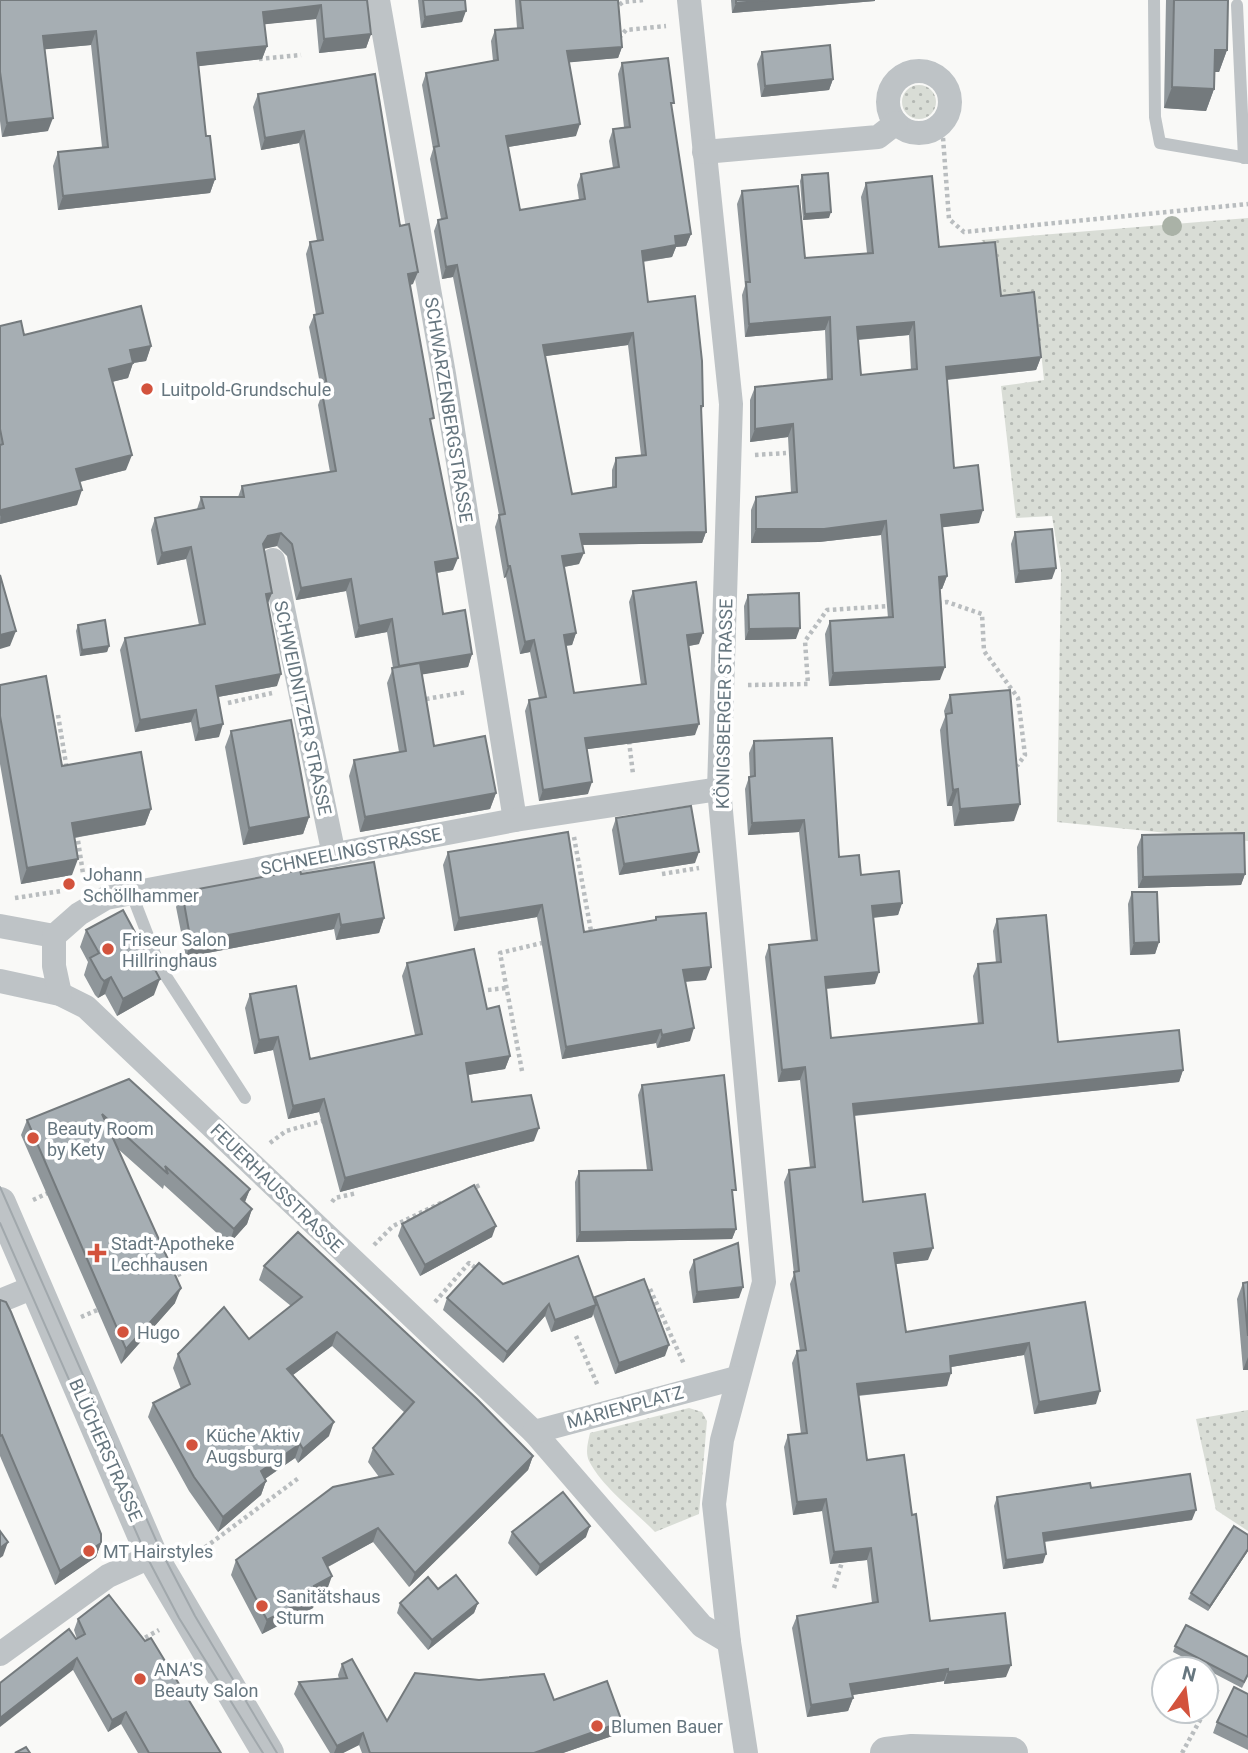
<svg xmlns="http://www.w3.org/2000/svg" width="1248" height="1753" font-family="Roboto,sans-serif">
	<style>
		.grass { fill: url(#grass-dots) }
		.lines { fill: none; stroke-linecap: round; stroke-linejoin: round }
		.path { stroke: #b9bdbf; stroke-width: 4.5; stroke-dasharray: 3.5 3.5; stroke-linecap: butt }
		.service { stroke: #bec3c6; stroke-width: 12 }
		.minor { stroke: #bec3c6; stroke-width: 24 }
		.tertiary { stroke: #bec3c6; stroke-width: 32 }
		.tram { stroke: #a1a8ac; stroke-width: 2 }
		.tree { fill: #aab2a7 }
		.wall { fill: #8f969a; fill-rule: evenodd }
		.shaded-wall { fill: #747a7d }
		.building { fill: #a6aeb3; stroke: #747a7d; stroke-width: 2; fill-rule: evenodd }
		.poi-dot { fill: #d3533d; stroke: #fff; stroke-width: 2.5 }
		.labels { text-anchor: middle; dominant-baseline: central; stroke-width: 7; stroke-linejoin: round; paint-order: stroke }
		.poi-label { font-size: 18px; fill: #66767f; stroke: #fff; text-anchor: start }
		.street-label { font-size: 18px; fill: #66767f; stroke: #fff }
	</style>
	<defs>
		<pattern id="grass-dots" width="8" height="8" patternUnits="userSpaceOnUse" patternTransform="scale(1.75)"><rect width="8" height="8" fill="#d9ddd6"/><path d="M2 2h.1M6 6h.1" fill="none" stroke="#b4b8b3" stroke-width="1.8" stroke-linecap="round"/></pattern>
	</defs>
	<rect width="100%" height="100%" fill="#f9f9f7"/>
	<g class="grass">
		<circle cx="919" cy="102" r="17"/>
		<path d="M 1248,218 L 1248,841 L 1057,822 L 1061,570 L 1052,516 L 1016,518 L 1001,386 L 1044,380 L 1036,305 L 1002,309 L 997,253 L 981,240 Z"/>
		<path d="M 689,1408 L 702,1412 L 707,1421 L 699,1514 L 655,1532 C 634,1510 603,1488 589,1461 C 585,1452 588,1442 590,1433 Z"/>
		<path d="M 1248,1410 L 1248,1531 L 1216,1510 L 1196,1419 Z"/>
	</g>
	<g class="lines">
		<g class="path">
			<path d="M 614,9 L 623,2 L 644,0"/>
			<path d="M 619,38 L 626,30 L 666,26"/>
			<path d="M 259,59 L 301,55"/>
			<path d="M 942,124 L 949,219 L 964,232 L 1248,204"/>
			<path d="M 755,455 L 786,453"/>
			<path d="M 938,603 L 947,602 L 982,614 L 984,651 L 1018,698 L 1025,755 L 1017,766"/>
			<path d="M 748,685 L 808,684 L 805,641 L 827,610 L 891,606"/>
			<path d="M 426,699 L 467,692"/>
			<path d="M 228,703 L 272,693"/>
			<path d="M 58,715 L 67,770"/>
			<path d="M 629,741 L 633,774"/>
			<path d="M 77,834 L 84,880"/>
			<path d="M 574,837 L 591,931 L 595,931"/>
			<path d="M 662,874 L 699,868"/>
			<path d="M 15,898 L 61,891"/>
			<path d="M 488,990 L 506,988"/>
			<path d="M 522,1071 L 500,953 L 546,942"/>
			<path d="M 270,1143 L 286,1131 L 326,1120"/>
			<path d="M 470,1190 L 482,1184"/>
			<path d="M 33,1200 L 50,1192"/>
			<path d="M 332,1202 L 335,1198 L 357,1193"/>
			<path d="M 374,1245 L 393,1226 L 443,1202"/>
			<path d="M 171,1278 L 193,1268"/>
			<path d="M 650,1289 L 684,1364"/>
			<path d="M 435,1302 L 469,1263 L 477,1269"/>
			<path d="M 81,1317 L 102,1308"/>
			<path d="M 576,1336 L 598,1386"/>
			<path d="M 188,1560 L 300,1477"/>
			<path d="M 834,1588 L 843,1559"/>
			<path d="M 139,1641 L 159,1630"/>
			<path d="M 1206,1683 L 1218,1689 L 1206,1710"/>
			<path d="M 1182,1753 L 1205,1711"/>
		</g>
		<g class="service">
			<path d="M 1154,0 L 1155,117 L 1160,143 L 1248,158"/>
			<path d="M 1237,5 L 1244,158"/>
			<path d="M 131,892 L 160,967 L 245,1098"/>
		</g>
		<g class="minor">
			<path d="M 378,0 L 444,374 L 515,820"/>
			<path d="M 689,0 L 731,404 L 719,789 L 764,1282 L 722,1440 L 714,1504 L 729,1642 L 746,1753"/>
			<circle cx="919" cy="102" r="31"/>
			<path d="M 704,152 L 878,137 L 896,123"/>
			<path d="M 273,560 L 334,855"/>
			<path d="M 0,926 L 54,936"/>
			<path d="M 0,981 L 60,994 L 86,1007 L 534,1432 L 702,1626 L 729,1642"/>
			<path d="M 60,994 L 54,966 L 54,936 L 79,914 L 106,898 L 515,820 L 719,789"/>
			<path d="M 0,1301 L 34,1287"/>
			<path d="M 534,1432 L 736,1378"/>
			<path d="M 0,1654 L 108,1576 L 152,1556"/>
		</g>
		<g class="tertiary">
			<path d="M 0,1203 L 152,1556 L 268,1753"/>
			<path d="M 886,1753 L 912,1750 L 1012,1753"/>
		</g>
		<g class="tram">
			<path d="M 0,1187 L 159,1547 L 195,1616 L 277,1753"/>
			<path d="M 0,1223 L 148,1559 L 179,1618 L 263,1753"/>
		</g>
	</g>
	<circle class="tree" cx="1172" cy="226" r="10"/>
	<g class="wall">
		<path d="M 0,0 L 367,0 L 371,34 L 366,48 L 319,53 L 316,19 L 264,24 L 267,46 L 262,59 L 198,66 L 206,136 L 215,179 L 210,193 L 58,210 L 53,166 L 58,152 L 102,147 L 91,45 L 45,49 L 48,131 L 2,137 L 0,121 Z"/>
		<path d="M 418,0 L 465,0 L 462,22 L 421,28 Z"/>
		<path d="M 515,0 L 618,0 L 622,47 L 618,58 L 569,62 L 576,136 L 508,147 L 520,210 L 579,200 L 577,185 L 581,174 L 613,168 L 609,141 L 613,129 L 624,127 L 618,74 L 622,63 L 672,109 L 691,234 L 686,246 L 676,247 L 672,257 L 643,262 L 648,302 L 703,406 L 701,412 L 706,532 L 702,543 L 582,545 L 579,564 L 564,567 L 576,633 L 572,645 L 566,646 L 574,693 L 641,685 L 629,602 L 633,591 L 699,644 L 689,646 L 695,735 L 587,749 L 588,794 L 539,801 L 525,711 L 529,700 L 539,698 L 530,652 L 520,654 L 506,577 L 504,578 L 495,527 L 499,515 L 453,277 L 442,279 L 434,231 L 438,220 L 441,219 L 430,159 L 433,149 L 422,85 L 426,73 L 493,61 L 491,41 L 495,30 L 517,28 ZM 628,345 L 641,455 L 616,458 L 612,470 L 612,487 L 572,494 L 545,356 Z"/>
		<path d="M 731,0 L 875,0 L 875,1 L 732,13 Z"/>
		<path d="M 1166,0 L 1228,0 L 1227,50 L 1219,72 L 1214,72 L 1214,89 L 1206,111 L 1164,108 Z"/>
		<path d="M 762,52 L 833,79 L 829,90 L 761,97 L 757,64 Z"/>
		<path d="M 375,74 L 400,226 L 413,284 L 410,285 L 453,570 L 436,573 L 443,614 L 472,654 L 468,667 L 422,674 L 434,746 L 496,793 L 490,809 L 360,832 L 349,776 L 354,760 L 399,752 L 387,683 L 393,668 L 387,632 L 355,638 L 346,591 L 296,600 L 287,556 L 277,546 L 264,548 L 272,593 L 268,603 L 277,686 L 218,697 L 219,737 L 195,741 L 191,722 L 135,732 L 120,650 L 125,638 L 199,625 L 186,559 L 157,565 L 151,530 L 155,518 L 197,509 L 201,497 L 238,497 L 242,486 L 330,472 L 318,405 L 322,394 L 309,327 L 314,315 L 316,315 L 306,254 L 310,242 L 317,241 L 299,143 L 261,150 L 253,107 L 258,94 Z"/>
		<path d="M 802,175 L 829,218 L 803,220 L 800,181 Z"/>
		<path d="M 866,183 L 939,247 L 1001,296 L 1041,357 L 1036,370 L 947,380 L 954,468 L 979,523 L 942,527 L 947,576 L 942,589 L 940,589 L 940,680 L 829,686 L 825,634 L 830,621 L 888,618 L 881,535 L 819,542 L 751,543 L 751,510 L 756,497 L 791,492 L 788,437 L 750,442 L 750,400 L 755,387 L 827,379 L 825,330 L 745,337 L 742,295 L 745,286 L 737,204 L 742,191 L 805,258 L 867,253 L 861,197 ZM 909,335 L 911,370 L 861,375 L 858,340 Z"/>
		<path d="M 0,326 L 24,335 L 151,346 L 146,361 L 133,363 L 128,378 L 112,382 L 126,470 L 80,482 L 77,505 L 0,524 Z"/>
		<path d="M 1015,532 L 1052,579 L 1015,583 L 1011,544 Z"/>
		<path d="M 748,595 L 796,639 L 745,640 L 744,606 Z"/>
		<path d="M 78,625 L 109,646 L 107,652 L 80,656 L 76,631 Z"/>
		<path d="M 0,685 L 62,766 L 151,809 L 145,825 L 74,838 L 72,875 L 21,884 L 0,764 Z"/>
		<path d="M 950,695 L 1014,821 L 954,826 L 952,806 L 947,806 L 940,730 L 945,717 L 944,711 Z"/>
		<path d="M 231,731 L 309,817 L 303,834 L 243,845 L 225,747 Z"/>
		<path d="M 754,741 L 839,857 L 861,875 L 902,903 L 898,915 L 873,918 L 875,984 L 826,989 L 831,1038 L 978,1024 L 973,976 L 978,964 L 996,963 L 993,931 L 997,919 L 1058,1042 L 1183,1070 L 1179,1082 L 854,1116 L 863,1202 L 928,1260 L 895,1264 L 906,1332 L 1085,1302 L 1096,1404 L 1034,1414 L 1024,1355 L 951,1367 L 947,1386 L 858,1396 L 867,1460 L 912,1515 L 930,1621 L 1006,1677 L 944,1684 L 944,1681 L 852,1695 L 853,1698 L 848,1711 L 807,1717 L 792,1628 L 797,1616 L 872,1603 L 867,1560 L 830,1564 L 822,1511 L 793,1515 L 784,1447 L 788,1435 L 801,1434 L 792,1363 L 797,1351 L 800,1351 L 790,1284 L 794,1274 L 784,1182 L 789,1170 L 810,1168 L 800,1080 L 778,1082 L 765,957 L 769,945 L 811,941 L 799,832 L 748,835 L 745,789 L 749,777 L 750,777 L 749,753 Z"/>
		<path d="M 616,818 L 695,863 L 619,875 L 612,830 Z"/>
		<path d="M 568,832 L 584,932 L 655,920 L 656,917 L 706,980 L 685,982 L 690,1041 L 657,1048 L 656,1043 L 562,1059 L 537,917 L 454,931 L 443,865 L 448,852 Z"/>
		<path d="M 1142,835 L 1245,874 L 1241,885 L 1138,888 L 1137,847 Z"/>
		<path d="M 301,874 L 384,918 L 379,933 L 336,940 L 334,929 L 186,957 L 176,907 L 182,892 Z"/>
		<path d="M 1132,892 L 1159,942 L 1155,954 L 1130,955 L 1128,904 Z"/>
		<path d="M 86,930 L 154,995 L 117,1016 L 105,994 L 98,998 L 95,995 L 84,975 L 88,962 L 80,947 Z"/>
		<path d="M 407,963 L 487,1009 L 510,1056 L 505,1069 L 468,1075 L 472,1102 L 534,1141 L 340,1192 L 319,1112 L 288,1119 L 273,1050 L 254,1054 L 245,1008 L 250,994 L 310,1059 L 415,1035 L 402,976 Z"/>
		<path d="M 129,1079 L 250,1189 L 245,1202 L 252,1209 L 247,1224 L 229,1244 L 164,1185 L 163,1189 L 117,1148 L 175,1303 L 121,1364 L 21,1135 L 27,1120 Z"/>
		<path d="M 642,1085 L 733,1198 L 736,1229 L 732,1239 L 576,1242 L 575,1182 L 579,1171 L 647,1170 L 638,1095 Z"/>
		<path d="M 402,1224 L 492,1237 L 420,1276 L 398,1236 Z"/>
		<path d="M 694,1260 L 739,1298 L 693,1303 L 689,1272 Z"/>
		<path d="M 264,1266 L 533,1456 L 528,1470 L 409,1587 L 373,1542 L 328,1567 L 327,1590 L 317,1596 L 313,1608 L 262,1634 L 231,1575 L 236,1560 L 379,1477 L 368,1462 L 373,1448 L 405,1413 L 332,1346 L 293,1375 L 329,1436 L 298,1463 L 295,1458 L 265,1479 L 266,1481 L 261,1495 L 218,1532 L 189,1491 L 148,1417 L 153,1403 L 181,1389 L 173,1368 L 178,1354 L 249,1339 L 291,1306 L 259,1280 Z"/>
		<path d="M 1248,1282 L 1248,1370 L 1243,1370 L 1237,1299 L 1243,1283 Z"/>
		<path d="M 503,1284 L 594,1300 L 595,1297 L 665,1356 L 615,1374 L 593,1314 L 592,1317 L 551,1332 L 545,1316 L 503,1363 L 443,1310 L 447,1298 Z"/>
		<path d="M 0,1300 L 101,1543 L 96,1557 L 55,1585 L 0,1456 Z"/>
		<path d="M 1091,1488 L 1192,1520 L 1045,1542 L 1043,1563 L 1003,1569 L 994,1506 L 997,1497 Z"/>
		<path d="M 512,1532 L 586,1537 L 536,1576 L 508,1543 Z"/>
		<path d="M 1248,1535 L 1248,1551 L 1208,1611 L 1188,1599 L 1191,1593 Z"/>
		<path d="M 438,1589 L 478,1603 L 474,1613 L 428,1650 L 397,1613 L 400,1603 Z"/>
		<path d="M 78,1619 L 221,1753 L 138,1753 L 121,1724 L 108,1732 L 73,1670 L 76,1639 L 77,1639 L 74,1630 Z"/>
		<path d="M 1175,1646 L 1248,1676 L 1242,1688 L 1173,1652 Z"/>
		<path d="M 342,1664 L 387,1721 L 554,1700 L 622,1722 L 618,1734 L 563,1753 L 362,1753 L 359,1745 L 343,1753 L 330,1753 L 294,1694 L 299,1682 L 339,1679 L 338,1675 Z"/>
		<path d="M 1248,1694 L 1248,1750 L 1213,1733 L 1217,1722 Z"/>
	</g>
	<g class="shaded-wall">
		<path d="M 768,0 L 875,0 L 875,1 L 732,13 L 736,3 Z"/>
		<path d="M 321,5 L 316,19 L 258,25 L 263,12 Z"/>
		<path d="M 466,11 L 462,22 L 421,28 L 425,17 Z"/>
		<path d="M 96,31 L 91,45 L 38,50 L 43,36 Z"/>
		<path d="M 371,34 L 366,48 L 319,53 L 324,39 Z"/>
		<path d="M 267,46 L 262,59 L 192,67 L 197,53 Z"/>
		<path d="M 622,47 L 618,58 L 563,63 L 567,51 Z"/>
		<path d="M 1215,50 L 1227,50 L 1219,72 L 1207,72 Z"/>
		<path d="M 833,79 L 829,90 L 761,97 L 765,86 Z"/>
		<path d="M 1172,87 L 1214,89 L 1206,111 L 1164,108 Z"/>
		<path d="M 53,118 L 48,131 L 2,137 L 7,123 Z"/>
		<path d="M 580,124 L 576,136 L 502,148 L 506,136 Z"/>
		<path d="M 304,131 L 299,143 L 261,150 L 265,138 Z"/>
		<path d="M 215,179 L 210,193 L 58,210 L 63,196 Z"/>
		<path d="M 831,212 L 829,218 L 803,220 L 805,214 Z"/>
		<path d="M 691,234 L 686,246 L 676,247 L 672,257 L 638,262 L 642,251 L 675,236 Z"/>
		<path d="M 457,265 L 453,277 L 442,279 L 446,267 Z"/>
		<path d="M 418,272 L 413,284 L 404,286 L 408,274 Z"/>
		<path d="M 830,317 L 825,330 L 745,337 L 749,324 Z"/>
		<path d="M 914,322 L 909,335 L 852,340 L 857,327 Z"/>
		<path d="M 633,333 L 628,345 L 539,357 L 543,345 Z"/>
		<path d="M 151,346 L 146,361 L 133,363 L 128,378 L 103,384 L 109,369 L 130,350 Z"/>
		<path d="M 1041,357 L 1036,370 L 942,380 L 946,367 Z"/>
		<path d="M 793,424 L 788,437 L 750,442 L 755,429 Z"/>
		<path d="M 132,455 L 126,470 L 71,484 L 76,469 Z"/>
		<path d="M 82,490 L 77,505 L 0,524 L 1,510 Z"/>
		<path d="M 983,510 L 979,523 L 937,528 L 941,515 Z"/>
		<path d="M 886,521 L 881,535 L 819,542 L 751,543 L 756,529 Z"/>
		<path d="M 706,532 L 702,543 L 576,545 L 580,534 Z"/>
		<path d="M 281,533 L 277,546 L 264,549 L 263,544 L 268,536 Z"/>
		<path d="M 191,547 L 186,559 L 157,565 L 162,553 Z"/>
		<path d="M 584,553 L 579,564 L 558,568 L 562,556 Z"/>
		<path d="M 458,558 L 453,570 L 430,574 L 435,562 Z"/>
		<path d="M 508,566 L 510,566 L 506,577 L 504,578 Z"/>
		<path d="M 1056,568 L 1052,579 L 1015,583 L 1019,571 Z"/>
		<path d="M 947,576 L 942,589 L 934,590 L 939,577 Z"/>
		<path d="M 351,579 L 346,591 L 296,600 L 301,588 Z"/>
		<path d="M 272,593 L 267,605 L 266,594 Z"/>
		<path d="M 392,619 L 387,632 L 355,638 L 359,626 Z"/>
		<path d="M 800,628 L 796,639 L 745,640 L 749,629 Z"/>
		<path d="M 16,631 L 10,646 L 0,649 L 0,635 Z"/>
		<path d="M 576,633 L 572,645 L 560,646 L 564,635 Z"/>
		<path d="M 703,633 L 699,644 L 683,647 L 687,635 Z"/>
		<path d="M 534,640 L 530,652 L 520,654 L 525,642 Z"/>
		<path d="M 109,646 L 107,652 L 80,656 L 82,650 Z"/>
		<path d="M 472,654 L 468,667 L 395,679 L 399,666 Z"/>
		<path d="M 945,667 L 940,680 L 829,686 L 833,673 Z"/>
		<path d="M 281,674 L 277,686 L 212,698 L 216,686 Z"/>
		<path d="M 196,710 L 191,722 L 135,732 L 140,720 Z"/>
		<path d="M 223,724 L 219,737 L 195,741 L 199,729 Z"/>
		<path d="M 699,724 L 695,735 L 581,750 L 585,738 Z"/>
		<path d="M 592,782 L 588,794 L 539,801 L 543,790 Z"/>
		<path d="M 958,789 L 952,806 L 947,806 L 953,790 Z"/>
		<path d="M 496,793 L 490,809 L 360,832 L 365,817 Z"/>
		<path d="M 1020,804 L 1014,821 L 954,826 L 960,809 Z"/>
		<path d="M 151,809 L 145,825 L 66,839 L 72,823 Z"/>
		<path d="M 309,817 L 303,834 L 243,845 L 249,828 Z"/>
		<path d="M 804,820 L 799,832 L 748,835 L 752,823 Z"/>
		<path d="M 699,852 L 695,863 L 619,875 L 624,864 Z"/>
		<path d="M 78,859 L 72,875 L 21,884 L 27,868 Z"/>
		<path d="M 1245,874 L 1241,885 L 1138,888 L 1143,877 Z"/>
		<path d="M 902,903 L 898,915 L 868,918 L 872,906 Z"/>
		<path d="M 542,905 L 537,917 L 454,931 L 459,918 Z"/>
		<path d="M 339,914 L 334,929 L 186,957 L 191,942 Z"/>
		<path d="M 384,918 L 379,933 L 336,940 L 341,925 Z"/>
		<path d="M 1159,942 L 1155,954 L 1130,955 L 1134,943 Z"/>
		<path d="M 711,967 L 706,980 L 678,982 L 683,970 Z"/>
		<path d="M 879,972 L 875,984 L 820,989 L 825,977 Z"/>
		<path d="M 111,977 L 105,994 L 98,998 L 104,981 Z"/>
		<path d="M 160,979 L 154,995 L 117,1016 L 123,999 Z"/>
		<path d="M 694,1028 L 690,1041 L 657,1048 L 662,1035 Z"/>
		<path d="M 661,1030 L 656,1043 L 562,1059 L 566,1047 Z"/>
		<path d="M 278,1037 L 273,1050 L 254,1054 L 259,1040 Z"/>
		<path d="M 510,1056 L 505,1069 L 461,1076 L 466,1063 Z"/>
		<path d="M 805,1067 L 800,1080 L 778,1082 L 782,1070 Z"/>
		<path d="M 1183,1070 L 1179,1082 L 849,1116 L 853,1104 Z"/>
		<path d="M 324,1099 L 319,1112 L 288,1119 L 293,1106 Z"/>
		<path d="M 539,1128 L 534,1141 L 340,1192 L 345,1178 Z"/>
		<path d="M 250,1189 L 244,1204 L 241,1199 Z"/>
		<path d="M 252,1209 L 247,1224 L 229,1244 L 234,1229 Z"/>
		<path d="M 496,1226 L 492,1237 L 420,1276 L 425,1265 Z"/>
		<path d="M 736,1229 L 732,1239 L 576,1242 L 580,1232 Z"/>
		<path d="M 933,1248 L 928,1260 L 889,1265 L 894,1253 Z"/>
		<path d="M 743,1287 L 739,1298 L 693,1303 L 697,1292 Z"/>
		<path d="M 181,1288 L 175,1303 L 121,1364 L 126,1349 Z"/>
		<path d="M 549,1304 L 545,1316 L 503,1363 L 507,1352 Z"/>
		<path d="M 596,1305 L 592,1317 L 551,1332 L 555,1320 Z"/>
		<path d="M 337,1332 L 332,1346 L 282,1383 L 287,1369 Z"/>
		<path d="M 1029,1343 L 1024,1355 L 945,1368 L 950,1356 Z"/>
		<path d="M 669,1345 L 665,1356 L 615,1374 L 619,1363 Z"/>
		<path d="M 1248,1357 L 1248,1370 L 1243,1370 Z"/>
		<path d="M 951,1373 L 947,1386 L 852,1396 L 857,1384 Z"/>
		<path d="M 1100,1391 L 1096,1404 L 1034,1414 L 1039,1402 Z"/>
		<path d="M 334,1422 L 329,1436 L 298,1463 L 303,1449 Z"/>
		<path d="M 300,1444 L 295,1458 L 256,1485 L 261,1471 Z"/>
		<path d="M 533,1456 L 528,1470 L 409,1587 L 415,1573 Z"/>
		<path d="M 266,1481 L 261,1495 L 218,1532 L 223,1517 Z"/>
		<path d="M 826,1499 L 822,1511 L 793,1515 L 797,1502 Z"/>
		<path d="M 1196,1510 L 1192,1520 L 1040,1542 L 1043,1533 Z"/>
		<path d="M 590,1526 L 586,1537 L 536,1576 L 540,1565 Z"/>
		<path d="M 378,1528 L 373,1542 L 318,1572 L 323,1558 Z"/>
		<path d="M 8,1542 L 3,1556 L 0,1558 L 0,1548 Z"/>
		<path d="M 101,1543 L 96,1557 L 55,1585 L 60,1571 Z"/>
		<path d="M 871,1548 L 867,1560 L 830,1564 L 834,1552 Z"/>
		<path d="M 1248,1549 L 1248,1551 L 1208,1611 L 1210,1606 Z"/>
		<path d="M 1046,1554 L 1043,1563 L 1003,1569 L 1006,1560 Z"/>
		<path d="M 332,1576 L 327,1590 L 317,1596 L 313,1608 L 262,1634 L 267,1620 L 314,1586 Z"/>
		<path d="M 478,1603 L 474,1613 L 428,1650 L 432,1640 Z"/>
		<path d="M 77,1658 L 73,1670 L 0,1727 L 0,1718 Z"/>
		<path d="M 1011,1665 L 1006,1677 L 944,1684 L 948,1672 Z"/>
		<path d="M 948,1669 L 944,1681 L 846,1696 L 850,1684 Z"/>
		<path d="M 853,1698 L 848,1711 L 807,1717 L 811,1705 Z"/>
		<path d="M 126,1712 L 121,1724 L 108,1732 L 112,1720 Z"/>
		<path d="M 622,1722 L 618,1734 L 563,1753 L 534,1753 Z"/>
		<path d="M 363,1733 L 359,1745 L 343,1753 L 334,1753 L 337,1746 Z"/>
	</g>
	<g class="building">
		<path d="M 0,0 L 367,0 L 371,34 L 324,39 L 321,5 L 263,12 L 267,46 L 197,53 L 206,136 L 210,136 L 215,179 L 63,196 L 58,152 L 108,147 L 96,31 L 43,36 L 53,118 L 7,123 L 0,72 Z"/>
		<path d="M 423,0 L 465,0 L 466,11 L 425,17 Z"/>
		<path d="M 520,0 L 618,0 L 622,47 L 567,51 L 580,124 L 506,136 L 520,210 L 585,199 L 581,174 L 619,167 L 613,129 L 630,127 L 622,63 L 668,58 L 674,103 L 671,103 L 691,234 L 675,236 L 676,245 L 642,251 L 648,302 L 695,296 L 702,361 L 703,406 L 701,406 L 706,532 L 580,534 L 584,553 L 562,556 L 576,633 L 564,635 L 574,693 L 646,684 L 633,591 L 696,582 L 703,633 L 687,635 L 699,724 L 585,738 L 592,782 L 543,790 L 529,700 L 546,697 L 534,640 L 525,642 L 510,566 L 508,566 L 499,515 L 505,514 L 457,265 L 446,267 L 438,220 L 447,218 L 434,147 L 439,146 L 426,73 L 498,60 L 495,30 L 523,28 ZM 633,333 L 646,455 L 616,458 L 616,487 L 572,494 L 543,345 Z"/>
		<path d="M 736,0 L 768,0 L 736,3 Z"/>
		<path d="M 1174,0 L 1228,0 L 1227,50 L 1215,50 L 1214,89 L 1172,87 Z"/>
		<path d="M 830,45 L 833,79 L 765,86 L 762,52 Z"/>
		<path d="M 375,74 L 400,226 L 409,224 L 418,272 L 408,274 L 434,418 L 430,419 L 458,558 L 435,562 L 443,614 L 465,610 L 472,654 L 399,666 L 392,619 L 359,626 L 351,579 L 301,588 L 292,544 L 281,533 L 268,536 L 263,544 L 272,593 L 266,594 L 281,674 L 216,686 L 223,724 L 199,729 L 196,710 L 140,720 L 125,638 L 205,624 L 191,547 L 162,553 L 155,518 L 204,508 L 201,497 L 244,497 L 242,486 L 336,471 L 322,392 L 328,391 L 314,315 L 323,313 L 310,242 L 323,240 L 304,131 L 265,138 L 258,94 Z"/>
		<path d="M 828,173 L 831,212 L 805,214 L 802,175 Z"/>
		<path d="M 932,176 L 939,247 L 995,242 L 1001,296 L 1034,292 L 1041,357 L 946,367 L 954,468 L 978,465 L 983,510 L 941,515 L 947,576 L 939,577 L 945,667 L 833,673 L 830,621 L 893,617 L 886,521 L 824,529 L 756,529 L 756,497 L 797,492 L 793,424 L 755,429 L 755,387 L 832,379 L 830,317 L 749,324 L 746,282 L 750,282 L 742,191 L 798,186 L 805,258 L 873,253 L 866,183 ZM 914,322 L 917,369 L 861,375 L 857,327 Z"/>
		<path d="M 141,306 L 151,346 L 130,350 L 133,363 L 109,369 L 132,455 L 76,469 L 82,490 L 1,510 L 2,514 L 0,515 L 0,445 L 3,444 L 0,429 L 0,326 L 21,321 L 24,335 Z"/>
		<path d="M 1052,529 L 1056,568 L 1019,571 L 1015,532 Z"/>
		<path d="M 0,575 L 16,631 L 0,635 Z"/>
		<path d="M 799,593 L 800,628 L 749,629 L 748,595 Z"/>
		<path d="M 105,620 L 109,646 L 82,650 L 78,625 Z"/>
		<path d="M 420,663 L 434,746 L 485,736 L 496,793 L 365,817 L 354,760 L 406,751 L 392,668 Z"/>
		<path d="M 46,676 L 62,766 L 141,752 L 151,809 L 72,823 L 78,859 L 27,868 L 0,716 L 0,685 Z"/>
		<path d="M 1010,690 L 1020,804 L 960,809 L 958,789 L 953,790 L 948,744 L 946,714 L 952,713 L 950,695 Z"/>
		<path d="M 291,720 L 309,817 L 249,828 L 231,731 Z"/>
		<path d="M 832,738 L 839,857 L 859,855 L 861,875 L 899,871 L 902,903 L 872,906 L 879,972 L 825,977 L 831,1038 L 983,1023 L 978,964 L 1001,962 L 997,919 L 1046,915 L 1058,1042 L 1179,1030 L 1183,1070 L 853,1104 L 863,1202 L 925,1194 L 933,1248 L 894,1253 L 906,1332 L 1085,1302 L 1100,1391 L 1039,1402 L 1029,1343 L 950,1356 L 951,1373 L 857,1384 L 867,1460 L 904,1455 L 912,1515 L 916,1514 L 930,1621 L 1005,1613 L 1011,1665 L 948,1672 L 948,1669 L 850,1684 L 853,1698 L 811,1705 L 797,1616 L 878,1602 L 871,1548 L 834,1552 L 826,1499 L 797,1502 L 788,1435 L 807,1433 L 797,1351 L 806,1350 L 794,1272 L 799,1271 L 789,1170 L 815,1167 L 805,1067 L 782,1070 L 769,945 L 817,940 L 804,820 L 752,823 L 749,777 L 755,776 L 754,741 Z"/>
		<path d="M 691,806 L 699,852 L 624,864 L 616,818 Z"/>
		<path d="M 568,832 L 584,932 L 656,920 L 656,917 L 706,913 L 711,967 L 683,970 L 694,1028 L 662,1035 L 661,1030 L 566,1047 L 542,905 L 459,918 L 448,852 Z"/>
		<path d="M 1244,833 L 1245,874 L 1143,877 L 1142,835 Z"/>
		<path d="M 374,862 L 384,918 L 341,925 L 339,914 L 191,942 L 182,892 L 300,870 L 301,874 Z"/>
		<path d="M 1132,892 L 1157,892 L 1159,942 L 1134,943 Z"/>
		<path d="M 123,910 L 160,979 L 123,999 L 111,977 L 104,981 L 101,978 L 90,958 L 99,953 L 86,930 Z"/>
		<path d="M 474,949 L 487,1009 L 499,1006 L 510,1056 L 466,1063 L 472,1102 L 531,1095 L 539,1128 L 345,1178 L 324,1099 L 293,1106 L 278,1037 L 259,1040 L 250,994 L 296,986 L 310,1059 L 422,1034 L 407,963 Z"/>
		<path d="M 724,1075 L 736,1190 L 732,1190 L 736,1229 L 580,1232 L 579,1171 L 652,1170 L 642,1085 Z"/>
		<path d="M 129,1079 L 250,1189 L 241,1199 L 252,1209 L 234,1229 L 165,1166 L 168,1174 L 102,1114 L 181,1288 L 126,1349 L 27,1120 Z"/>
		<path d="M 474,1185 L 496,1226 L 425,1265 L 402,1224 Z"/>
		<path d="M 298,1232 L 477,1399 L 533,1456 L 415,1573 L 378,1528 L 323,1558 L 332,1576 L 314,1586 L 318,1594 L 267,1620 L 236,1560 L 333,1487 L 393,1474 L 373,1448 L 414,1402 L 337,1332 L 287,1369 L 334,1422 L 303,1449 L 300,1444 L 261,1471 L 266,1481 L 223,1517 L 194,1477 L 153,1403 L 190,1384 L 178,1354 L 224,1307 L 249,1339 L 302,1297 L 264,1266 Z"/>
		<path d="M 738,1243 L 743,1287 L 697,1292 L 694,1260 Z"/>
		<path d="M 578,1256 L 596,1305 L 555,1320 L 549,1304 L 507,1352 L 447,1298 L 479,1263 L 503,1284 Z"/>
		<path d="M 644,1279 L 669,1345 L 619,1363 L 595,1297 Z"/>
		<path d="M 1248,1282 L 1248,1336 L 1243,1283 Z"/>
		<path d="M 0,1300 L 6,1302 L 11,1312 L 101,1534 L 101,1543 L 60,1571 L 2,1435 L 0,1436 Z"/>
		<path d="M 1190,1474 L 1196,1510 L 1043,1533 L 1046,1554 L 1006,1560 L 997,1497 L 1090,1483 L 1091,1488 Z"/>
		<path d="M 563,1492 L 590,1526 L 540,1565 L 512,1532 Z"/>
		<path d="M 1234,1526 L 1248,1535 L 1248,1549 L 1210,1606 L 1191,1593 Z"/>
		<path d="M 0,1531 L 8,1542 L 0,1548 Z"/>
		<path d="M 456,1575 L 478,1603 L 432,1640 L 400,1603 L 428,1577 L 438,1589 Z"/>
		<path d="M 109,1595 L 145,1641 L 151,1638 L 221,1753 L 149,1753 L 126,1712 L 112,1720 L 77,1658 L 0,1718 L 0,1683 L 69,1629 L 76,1639 L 85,1634 L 78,1619 Z"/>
		<path d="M 1186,1625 L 1248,1657 L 1248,1674 L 1244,1682 L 1175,1646 Z"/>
		<path d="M 352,1659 L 387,1721 L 415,1673 L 479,1680 L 544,1674 L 554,1700 L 607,1681 L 622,1722 L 534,1753 L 370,1753 L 363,1733 L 337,1746 L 299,1682 L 347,1678 L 342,1664 Z"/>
		<path d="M 1234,1687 L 1248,1694 L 1248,1737 L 1217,1722 Z"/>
		<path d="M 26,1747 L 30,1753 L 15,1753 Z"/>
	</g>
	<g class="poi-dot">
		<circle cx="147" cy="389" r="7"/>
		<circle cx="69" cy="884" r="7"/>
		<circle cx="108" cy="949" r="7"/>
		<circle cx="33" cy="1138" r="7"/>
		<path d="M93.5 1242.5h7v7h7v7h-7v7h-7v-7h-7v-7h7z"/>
		<circle cx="123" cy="1332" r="7"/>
		<circle cx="192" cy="1445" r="7"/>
		<circle cx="89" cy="1551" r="7"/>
		<circle cx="262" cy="1606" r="7"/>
		<circle cx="140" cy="1679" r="7"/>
		<circle cx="597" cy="1726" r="7"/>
	</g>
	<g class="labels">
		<g class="poi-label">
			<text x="161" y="389">Luitpold-Grundschule</text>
			<text x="83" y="874">Johann<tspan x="83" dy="21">Schöllhammer</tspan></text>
			<text x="122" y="939">Friseur Salon<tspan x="122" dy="21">Hillringhaus</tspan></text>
			<text x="47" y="1128">Beauty Room<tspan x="47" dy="21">by Kety</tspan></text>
			<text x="111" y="1243">Stadt-Apotheke<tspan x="111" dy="21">Lechhausen</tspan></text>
			<text x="137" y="1332">Hugo</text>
			<text x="206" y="1435">Küche Aktiv<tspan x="206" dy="21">Augsburg</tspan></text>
			<text x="103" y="1551">MT Hairstyles</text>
			<text x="276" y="1596">Sanitätshaus<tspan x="276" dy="21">Sturm</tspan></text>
			<text x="154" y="1669">ANA'S<tspan x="154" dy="21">Beauty Salon</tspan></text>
			<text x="611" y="1726">Blumen Bauer</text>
		</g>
		<g class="street-label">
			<text transform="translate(449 410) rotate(81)">SCHWARZENBERGSTRASSE</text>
			<text transform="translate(724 704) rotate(-89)">KÖNIGSBERGER STRASSE</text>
			<text transform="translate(303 708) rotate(78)">SCHWEIDNITZER STRASSE</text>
			<text transform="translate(351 851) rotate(-11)">SCHNEELINGSTRASSE</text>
			<text transform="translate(277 1188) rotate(44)">FEUERHAUSSTRASSE</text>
			<text transform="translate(625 1407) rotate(-15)">MARIENPLATZ</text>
			<text transform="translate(106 1450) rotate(66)">BLÜCHERSTRASSE</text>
		</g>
	</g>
	<g transform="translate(1185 1690) rotate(14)"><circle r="33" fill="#ffffff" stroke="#c2c8cc" stroke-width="2"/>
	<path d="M0-5L12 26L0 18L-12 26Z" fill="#d3533d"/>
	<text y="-10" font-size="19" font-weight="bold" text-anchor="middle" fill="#66767f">N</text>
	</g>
</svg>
